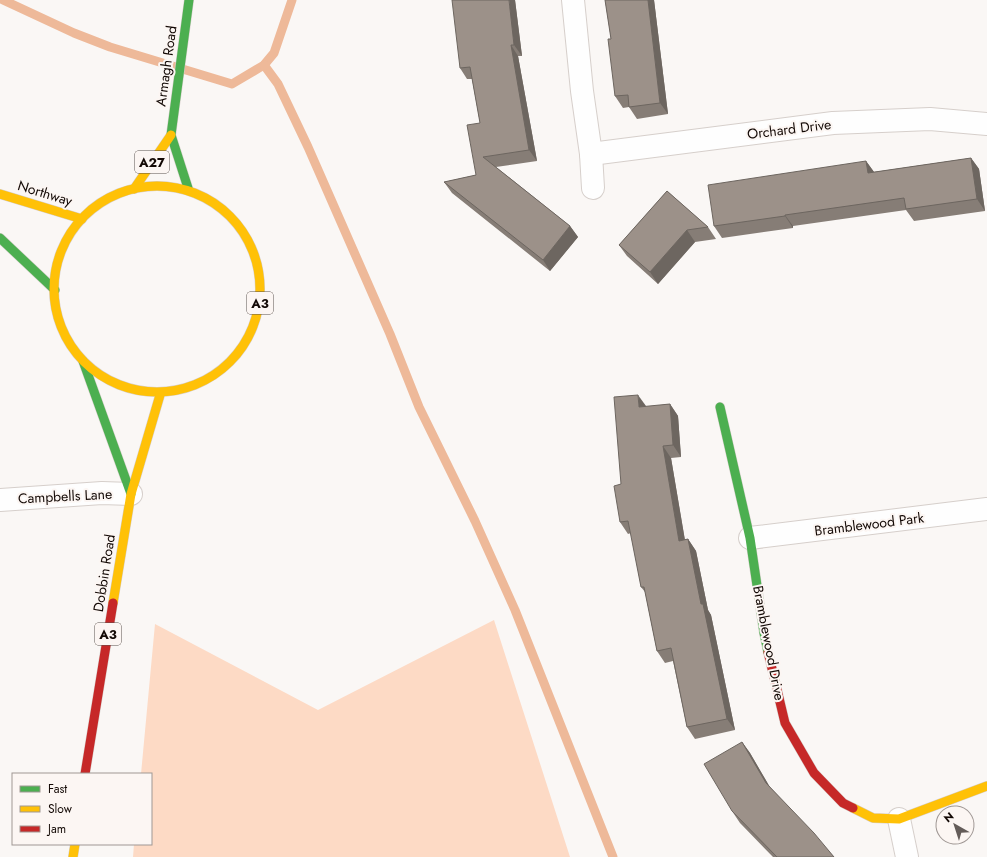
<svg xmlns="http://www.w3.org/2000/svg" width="987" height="857" font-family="Jost,sans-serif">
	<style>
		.green { fill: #fddac5 }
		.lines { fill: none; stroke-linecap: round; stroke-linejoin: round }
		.stream { stroke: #eeb999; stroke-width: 9 }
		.street-casing { stroke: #d6cfcb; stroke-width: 24 }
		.fast-casing { stroke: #d6cfcb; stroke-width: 10 }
		.slow-casing { stroke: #d6cfcb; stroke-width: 10 }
		.jam-casing { stroke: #d6cfcb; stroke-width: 10 }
		.street { stroke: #fefefe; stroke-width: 22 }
		.fast { stroke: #4caf50; stroke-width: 9 }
		.slow { stroke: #ffc107; stroke-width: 9 }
		.jam { stroke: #c62828; stroke-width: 9 }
		.wall { fill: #867d76 }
		.shaded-wall { fill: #6d6660 }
		.building { fill: #9c9189; stroke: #6d6660 }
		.labels { text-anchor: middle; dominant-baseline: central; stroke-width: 4; stroke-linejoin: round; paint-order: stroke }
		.shield { fill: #fcf6f3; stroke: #59504c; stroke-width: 1 }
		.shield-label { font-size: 13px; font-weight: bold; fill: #130905 }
		.street-label { font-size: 14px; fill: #130905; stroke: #fcf6f3 }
	</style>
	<rect width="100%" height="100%" fill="#faf7f5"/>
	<path class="green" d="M 494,620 L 570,857 L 133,857 L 134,844 L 151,844 L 151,774 L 141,774 L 155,624 L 318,710 Z"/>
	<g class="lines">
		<g class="stream">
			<path d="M 3,0 L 74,33 L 110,47 L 232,84 L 264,65 L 274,53 L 292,0"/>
			<path d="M 264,65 L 278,84 L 308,147 L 390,334 L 419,407 L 475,521 L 515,610 L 613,857"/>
		</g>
		<defs>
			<g id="street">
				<path d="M 573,0 L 582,91 L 591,154 L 593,188"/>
				<path d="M 591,154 L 833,123 L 930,119 L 987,124"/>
				<path d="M 0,500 L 102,493 L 131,494"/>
				<path d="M 750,538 L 987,509"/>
				<path d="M 899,819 L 907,857"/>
			</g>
			<g id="fast">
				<path d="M 188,188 L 171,135 L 189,0"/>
				<path d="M 0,238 L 55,290"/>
				<path d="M 83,361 L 131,494"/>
				<path d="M 720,407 L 750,538 L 764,633 L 768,652"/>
			</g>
			<g id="slow">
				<circle cx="157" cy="289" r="103"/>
				<path d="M 134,189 L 171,135"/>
				<path d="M 0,194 L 82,219"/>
				<path d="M 113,603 L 131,494 L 160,395"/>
				<path d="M 853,808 L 873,818 L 899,819 L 987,786"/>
				<path d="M 73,857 L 75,844"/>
			</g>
			<g id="jam">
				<path d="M 768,652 L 785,723 L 814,773 L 843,803 L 853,808"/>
				<path d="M 85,774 L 113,603"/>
			</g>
		</defs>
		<use href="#street" class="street-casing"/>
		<use href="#fast" class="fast-casing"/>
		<use href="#slow" class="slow-casing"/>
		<use href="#jam" class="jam-casing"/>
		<use href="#street" class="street"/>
		<use href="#fast" class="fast"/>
		<use href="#slow" class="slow"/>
		<use href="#jam" class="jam"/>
	</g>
	<g class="wall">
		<path d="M 515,0 L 522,56 L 518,56 L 537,161 L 496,167 L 570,226 L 578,237 L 550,271 L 452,193 L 444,182 L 476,175 L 480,123 L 472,79 L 467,79 L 460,68 Z"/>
		<path d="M 605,0 L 654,0 L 668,114 L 637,119 L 629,107 L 623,108 L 615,96 L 611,39 Z"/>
		<path d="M 971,158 L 979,169 L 985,211 L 914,221 L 906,210 L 793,226 L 793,228 L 722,238 L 714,226 L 866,161 L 874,172 Z"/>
		<path d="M 667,191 L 708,227 L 716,239 L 695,242 L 658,284 L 627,256 L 619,245 Z"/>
		<path d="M 670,404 L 678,416 L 681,457 L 671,458 L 685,540 L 688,539 L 696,551 L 708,610 L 711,615 L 735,730 L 695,739 L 687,727 L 673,661 L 665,663 L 657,651 L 645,592 L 641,587 L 631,533 L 628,534 L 620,522 L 621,484 L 646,406 L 646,407 Z"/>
		<path d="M 742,742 L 750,753 L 769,786 L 834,857 L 773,857 L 740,823 L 732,811 Z"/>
	</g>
	<g class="shaded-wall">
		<path d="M 509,0 L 515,0 L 522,56 L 514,45 Z"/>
		<path d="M 648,0 L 654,0 L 668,114 L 660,103 Z"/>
		<path d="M 511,45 L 518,56 L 537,161 L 529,150 Z"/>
		<path d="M 971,158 L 979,169 L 985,211 L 977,199 Z"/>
		<path d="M 866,161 L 874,172 L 868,173 Z"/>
		<path d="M 785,215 L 793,226 L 793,228 L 785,216 Z"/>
		<path d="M 570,226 L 578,237 L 550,271 L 543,260 Z"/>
		<path d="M 687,230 L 695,242 L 658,284 L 650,272 Z"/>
		<path d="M 638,395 L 646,406 L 647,419 L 639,407 Z"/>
		<path d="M 670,404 L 678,416 L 681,457 L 673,445 Z"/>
		<path d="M 663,446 L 671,458 L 687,553 L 679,541 Z"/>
		<path d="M 688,539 L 696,551 L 708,610 L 711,615 L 735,730 L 727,719 L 701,604 Z"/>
		<path d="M 742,742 L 750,753 L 774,794 L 766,783 Z"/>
	</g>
	<g class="building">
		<path d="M 452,0 L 509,0 L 514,45 L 511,45 L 529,150 L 483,157 L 570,226 L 543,260 L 444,182 L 476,175 L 467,125 L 480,123 L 470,67 L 460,68 Z"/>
		<path d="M 605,0 L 648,0 L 660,103 L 629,107 L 628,95 L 615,96 L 608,39 L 611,39 Z"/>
		<path d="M 971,158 L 977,199 L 906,209 L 904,198 L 785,215 L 785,216 L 714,226 L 708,185 L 866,161 L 868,173 Z"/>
		<path d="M 667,191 L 708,227 L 687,230 L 650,272 L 619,245 Z"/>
		<path d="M 638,395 L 639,407 L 670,404 L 673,445 L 663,446 L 679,541 L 688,539 L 701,604 L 703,604 L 727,719 L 687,727 L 671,648 L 657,651 L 644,587 L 641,587 L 628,521 L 620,522 L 614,486 L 621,484 L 614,397 Z"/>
		<path d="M 742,742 L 766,783 L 814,833 L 834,857 L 777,857 L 732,811 L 704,764 Z"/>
	</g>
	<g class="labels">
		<g class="shield">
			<rect x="135" y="151" width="34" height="22" rx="3"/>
			<rect x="247" y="292" width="26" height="22" rx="3"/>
			<rect x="95" y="623" width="26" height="22" rx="3"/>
		</g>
		<g class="shield-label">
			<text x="152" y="162">A27</text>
			<text x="260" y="303">A3</text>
			<text x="108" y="634">A3</text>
		</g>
		<g class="street-label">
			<text transform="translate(166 66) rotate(-82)">Armagh Road</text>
			<text transform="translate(789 129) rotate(-7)">Orchard Drive</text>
			<text transform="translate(45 193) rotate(17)">Northway</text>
			<text transform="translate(65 496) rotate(-3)">Campbells Lane</text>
			<text transform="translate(869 524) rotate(-7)">Bramblewood Park</text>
			<text transform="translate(104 573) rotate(-81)">Dobbin Road</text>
			<text transform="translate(769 643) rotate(79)">Bramblewood Drive</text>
		</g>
	</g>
	<rect x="12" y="773" width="140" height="72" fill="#fcf6f3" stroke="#9f9794"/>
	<rect x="20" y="786" width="20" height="6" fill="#4caf50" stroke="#9f9794"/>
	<text x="48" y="793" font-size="12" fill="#130905">Fast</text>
	<rect x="20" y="806" width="20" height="6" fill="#ffc107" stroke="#9f9794"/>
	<text x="48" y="813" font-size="12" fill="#130905">Slow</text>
	<rect x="20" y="826" width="20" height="6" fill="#c62828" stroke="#9f9794"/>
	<text x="48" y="833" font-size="12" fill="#130905">Jam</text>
	<g transform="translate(955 825) rotate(321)"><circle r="19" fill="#fcf6f3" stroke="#9f9794"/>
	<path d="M0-3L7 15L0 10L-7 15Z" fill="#645c59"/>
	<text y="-6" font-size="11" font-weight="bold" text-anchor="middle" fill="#130905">N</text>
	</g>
</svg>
